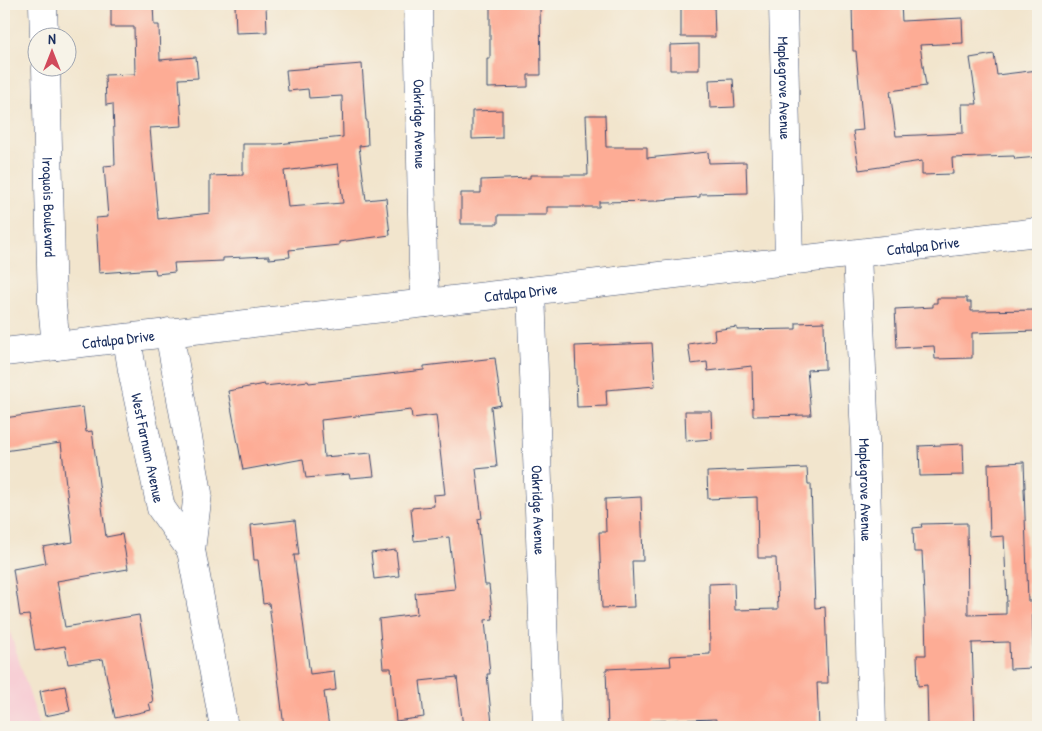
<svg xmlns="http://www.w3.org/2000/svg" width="1042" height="731" font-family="'Patrick Hand',sans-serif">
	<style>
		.built { fill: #f7cfd5 }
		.building { fill: #fdac95; fill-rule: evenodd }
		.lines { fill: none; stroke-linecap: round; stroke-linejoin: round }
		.minor-casing { stroke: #3b4a6f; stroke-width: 29 }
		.tertiary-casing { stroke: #3b4a6f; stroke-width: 29 }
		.minor { stroke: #fff; stroke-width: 28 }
		.tertiary { stroke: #fff; stroke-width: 28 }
		.labels { text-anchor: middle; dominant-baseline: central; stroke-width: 4.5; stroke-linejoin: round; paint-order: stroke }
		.street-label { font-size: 15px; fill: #1b2f5e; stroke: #f7f3e8 }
	</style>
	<rect width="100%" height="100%" fill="#f7f3e8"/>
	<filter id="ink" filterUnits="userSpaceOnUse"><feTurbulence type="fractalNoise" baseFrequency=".02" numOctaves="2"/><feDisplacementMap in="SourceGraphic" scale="10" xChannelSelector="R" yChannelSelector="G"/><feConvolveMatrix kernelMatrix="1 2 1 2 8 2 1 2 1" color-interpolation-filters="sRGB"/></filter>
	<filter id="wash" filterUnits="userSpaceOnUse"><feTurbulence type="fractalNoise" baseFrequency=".0096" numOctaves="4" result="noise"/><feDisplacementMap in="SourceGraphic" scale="20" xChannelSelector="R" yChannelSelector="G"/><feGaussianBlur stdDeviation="1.12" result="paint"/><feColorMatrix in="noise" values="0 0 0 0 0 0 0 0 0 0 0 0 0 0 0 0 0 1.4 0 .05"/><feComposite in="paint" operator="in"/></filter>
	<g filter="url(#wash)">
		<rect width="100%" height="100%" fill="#f2e5cd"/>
		<path class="built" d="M 4,613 L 40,727 L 4,727 Z"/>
		<g id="blocks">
			<g class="building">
				<path d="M 111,4 L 153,4 L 154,25 L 159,25 L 160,60 L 196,57 L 198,78 L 179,79 L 182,126 L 150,128 L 158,219 L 210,213 L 210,176 L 243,175 L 243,144 L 278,144 L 343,137 L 342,96 L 309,98 L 308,89 L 288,91 L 286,70 L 362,64 L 366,120 L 367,120 L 368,145 L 359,146 L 366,200 L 386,198 L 390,235 L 339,242 L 339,245 L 289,250 L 290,257 L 269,259 L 269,256 L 223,258 L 223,261 L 174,263 L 175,272 L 156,274 L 155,269 L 99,273 L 96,218 L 108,217 L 104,166 L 115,165 L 113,104 L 106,105 L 105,75 L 135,74 L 134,27 L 111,27 ZM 338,164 L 343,203 L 288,207 L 284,171 Z"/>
				<path d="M 235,4 L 266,4 L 267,32 L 236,33 Z"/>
				<path d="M 490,4 L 525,4 L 525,6 L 540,6 L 541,75 L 528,75 L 528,87 L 487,88 L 487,59 L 490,59 Z"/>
				<path d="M 681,4 L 714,4 L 715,37 L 681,37 Z"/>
				<path d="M 852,4 L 901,4 L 902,21 L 962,18 L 963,43 L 920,45 L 926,86 L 890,91 L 896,136 L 963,133 L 962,104 L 977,104 L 970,58 L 994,54 L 997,75 L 1038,70 L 1038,157 L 1015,159 L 1014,156 L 952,158 L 953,174 L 922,175 L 922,161 L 859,170 L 853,131 L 863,130 L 856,51 L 853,51 Z"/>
				<path d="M 699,44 L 699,70 L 670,70 L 670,45 Z"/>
				<path d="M 733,79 L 735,107 L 710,108 L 709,80 Z"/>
				<path d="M 502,110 L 502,138 L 472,139 L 472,111 Z"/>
				<path d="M 586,115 L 605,115 L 606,147 L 647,147 L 647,158 L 708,152 L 709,163 L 746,162 L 747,193 L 700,194 L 700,197 L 658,200 L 658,201 L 599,202 L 599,207 L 547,207 L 547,215 L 498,215 L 498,224 L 461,224 L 461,193 L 481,193 L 481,180 L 530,178 L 530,175 L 588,175 Z"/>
				<path d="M 937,298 L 967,298 L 967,302 L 971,302 L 971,311 L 1038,310 L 1038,331 L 972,333 L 972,358 L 935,359 L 934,346 L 897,348 L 895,309 L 933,307 L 933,303 L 937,303 Z"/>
				<path d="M 824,322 L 825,369 L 807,370 L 811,415 L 753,416 L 752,366 L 708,371 L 707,362 L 691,364 L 688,344 L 715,340 L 714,330 L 737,327 L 737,330 L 796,329 L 796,323 Z"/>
				<path d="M 652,343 L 655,386 L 606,390 L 607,406 L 577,407 L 575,346 Z"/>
				<path d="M 495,358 L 501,405 L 491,407 L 497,467 L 476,469 L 482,518 L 478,519 L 485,585 L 489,585 L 493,619 L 485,620 L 490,674 L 487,674 L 492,724 L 463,727 L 457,677 L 420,681 L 424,717 L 396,721 L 391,668 L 383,668 L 379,619 L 417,614 L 415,593 L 455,589 L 449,537 L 414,541 L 411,508 L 434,506 L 433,495 L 445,494 L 436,415 L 412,418 L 411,410 L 321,420 L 324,457 L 371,453 L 374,476 L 350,478 L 349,474 L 306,478 L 303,459 L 243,470 L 228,391 L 264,384 L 265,386 L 308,381 L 309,383 L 424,370 L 424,366 Z"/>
				<path d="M 83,407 L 86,432 L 92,431 L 106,537 L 122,534 L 128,569 L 57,581 L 65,627 L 139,615 L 153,702 L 149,703 L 151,710 L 115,718 L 103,659 L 68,664 L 65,646 L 35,651 L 29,615 L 20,616 L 13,569 L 46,563 L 43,547 L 73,542 L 61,443 L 4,451 L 4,418 Z"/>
				<path d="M 685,411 L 711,411 L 712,439 L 686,441 Z"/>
				<path d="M 963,444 L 964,475 L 920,476 L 919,446 Z"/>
				<path d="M 1024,462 L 1025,488 L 1024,488 L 1028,601 L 1032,601 L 1034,668 L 1010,669 L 1009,642 L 972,643 L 975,727 L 928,727 L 927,685 L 918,686 L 917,655 L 926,655 L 925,616 L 922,552 L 914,552 L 913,528 L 922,527 L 921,524 L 967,523 L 968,615 L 1006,614 L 1006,602 L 1007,602 L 1004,536 L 990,537 L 988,464 Z"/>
				<path d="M 807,468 L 808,484 L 811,484 L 815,608 L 825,607 L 828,683 L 817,683 L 819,727 L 716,727 L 716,719 L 652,721 L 652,727 L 608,727 L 606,669 L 671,666 L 670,656 L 710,654 L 709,584 L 734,583 L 735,610 L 778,609 L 776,558 L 758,558 L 757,497 L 708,499 L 707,472 Z"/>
				<path d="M 641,497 L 643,561 L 632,561 L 634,607 L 602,608 L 599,532 L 606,532 L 605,499 Z"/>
				<path d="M 295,520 L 299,555 L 294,555 L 310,674 L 334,671 L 336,690 L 324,692 L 329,727 L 284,727 L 269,603 L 263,604 L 258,560 L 254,560 L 251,525 Z"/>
				<path d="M 396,550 L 399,576 L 374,579 L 371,553 Z"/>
				<path d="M 65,686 L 70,711 L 45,716 L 40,691 Z"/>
			</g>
		</g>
	</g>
	<g filter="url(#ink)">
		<use href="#blocks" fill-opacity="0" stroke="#3b4a6f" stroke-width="1"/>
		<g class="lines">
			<defs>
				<g id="minor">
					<path d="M 43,4 L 44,38"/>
					<path id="s1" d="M 418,4 L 423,265 L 426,303"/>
					<path id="s2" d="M 783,4 L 789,261"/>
					<path id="s3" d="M 46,68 L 52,304 L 56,346"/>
					<path id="s4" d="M 857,254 L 865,438 L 872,727"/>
					<path id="s5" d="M 531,291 L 547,727"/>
					<path d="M 169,332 L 198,493 L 191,550 L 224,727"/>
					<path id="s6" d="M 127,338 L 132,370 L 161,508 L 191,550"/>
				</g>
				<g id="tertiary">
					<path id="s7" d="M 4,352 L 1038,232"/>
				</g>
			</defs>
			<use href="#minor" class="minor-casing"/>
			<use href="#tertiary" class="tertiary-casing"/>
			<use href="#minor" class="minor"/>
			<use href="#tertiary" class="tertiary"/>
		</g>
	</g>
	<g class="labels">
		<g class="street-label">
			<text stroke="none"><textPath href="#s2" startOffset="84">Maplegrove Avenue</textPath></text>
			<text stroke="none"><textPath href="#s1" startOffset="120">Oakridge Avenue</textPath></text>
			<text stroke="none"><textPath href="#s3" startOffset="139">Iroquois Boulevard</textPath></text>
			<text stroke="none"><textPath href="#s7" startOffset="925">Catalpa Drive</textPath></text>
			<text stroke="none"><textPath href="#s7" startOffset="520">Catalpa Drive</textPath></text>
			<text stroke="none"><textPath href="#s7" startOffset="115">Catalpa Drive</textPath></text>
			<text stroke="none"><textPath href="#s6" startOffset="112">West Farnum Avenue</textPath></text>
			<text stroke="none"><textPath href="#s4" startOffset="236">Maplegrove Avenue</textPath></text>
			<text stroke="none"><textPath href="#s5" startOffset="219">Oakridge Avenue</textPath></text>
		</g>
	</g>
	<rect width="1042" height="731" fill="none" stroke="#f7f3e8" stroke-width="20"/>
	<g transform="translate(52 52)"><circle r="24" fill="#f7f3e8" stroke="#9fa5b1"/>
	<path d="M0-4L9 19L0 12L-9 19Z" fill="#d1495b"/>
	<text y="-8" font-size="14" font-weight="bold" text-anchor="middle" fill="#1b2f5e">N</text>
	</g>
</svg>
